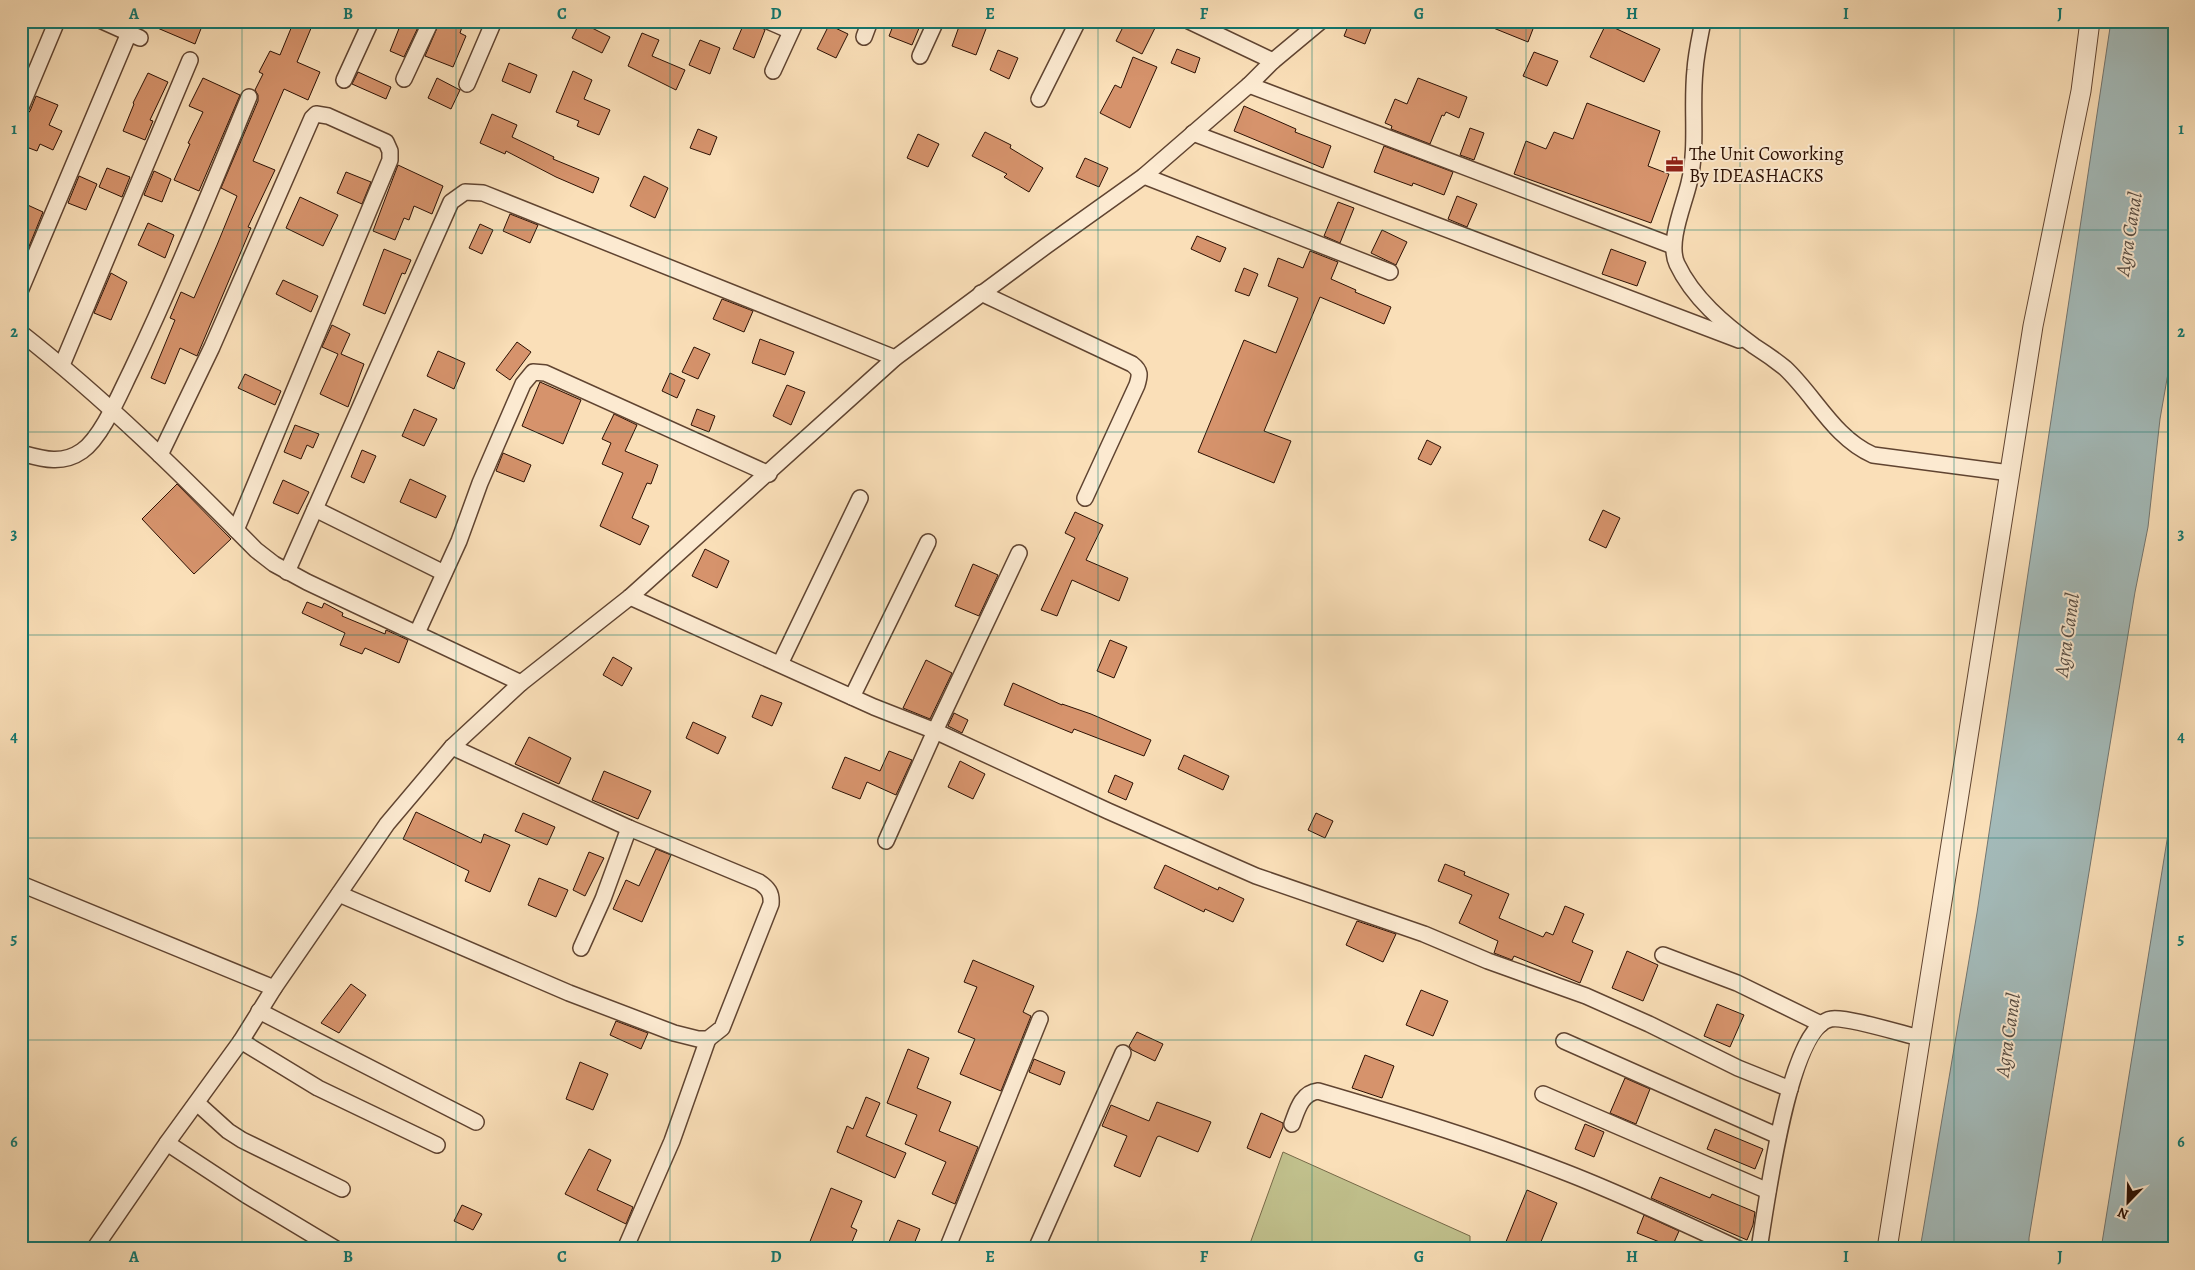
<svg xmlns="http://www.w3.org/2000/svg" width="2195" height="1270" font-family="Alegreya,serif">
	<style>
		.green { fill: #c1c18d; stroke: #766948 }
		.water { fill: #a3bab9; stroke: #737671 }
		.building { fill: #d6936c; stroke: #2c1104 }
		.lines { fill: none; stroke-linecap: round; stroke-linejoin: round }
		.minor-casing { stroke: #604431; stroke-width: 18 }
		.tertiary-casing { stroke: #604431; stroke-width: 21 }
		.minor { stroke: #fcead1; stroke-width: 15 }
		.tertiary { stroke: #fcead1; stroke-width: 19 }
		.grid { fill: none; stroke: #0f766e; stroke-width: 1; stroke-opacity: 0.55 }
		.labels { text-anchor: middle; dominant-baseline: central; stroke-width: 4; stroke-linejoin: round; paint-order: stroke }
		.poi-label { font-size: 19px; fill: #2c1104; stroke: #fcead1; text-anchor: start }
		.water-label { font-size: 20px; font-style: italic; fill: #564c43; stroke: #fcead1 }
		.neatline { fill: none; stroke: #0f766e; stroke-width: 2 }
		.grid-label { font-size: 16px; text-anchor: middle; font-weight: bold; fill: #0f766e }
	</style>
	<rect width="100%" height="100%" fill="#fadfb8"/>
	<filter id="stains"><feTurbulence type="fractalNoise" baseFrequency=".004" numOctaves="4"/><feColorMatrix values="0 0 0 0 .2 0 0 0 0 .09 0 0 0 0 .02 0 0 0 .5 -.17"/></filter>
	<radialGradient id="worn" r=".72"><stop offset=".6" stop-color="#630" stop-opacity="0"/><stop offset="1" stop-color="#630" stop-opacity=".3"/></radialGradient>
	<path class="green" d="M 1283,1152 L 1470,1236 L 1470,1249 L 1248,1249 Z"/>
	<g class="water">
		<path d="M 2111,21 L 2174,21 L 2174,339 L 2160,419 L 2148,527 L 2135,592 L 2029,1238 L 2029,1249 L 1920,1249 L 1977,913 Z"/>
		<path d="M 2174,797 L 2174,1236 L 2172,1249 L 2101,1249 Z"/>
	</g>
	<g class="building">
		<path d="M 141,21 L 204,21 L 195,44 Z"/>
		<path d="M 294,21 L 314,21 L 297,62 L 320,72 L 308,100 L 284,89 L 253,161 L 275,170 L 248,227 L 251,228 L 197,356 L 180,348 L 165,384 L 151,378 L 175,320 L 170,318 L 181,292 L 194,298 L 217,245 L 237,196 L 221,188 L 258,101 L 258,95 L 255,90 L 263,74 L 259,72 L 270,51 L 280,55 Z"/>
		<path d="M 402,21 L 421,21 L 404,57 L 390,51 Z"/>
		<path d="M 440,21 L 464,21 L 460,33 L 466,36 L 453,67 L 425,56 Z"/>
		<path d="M 745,21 L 759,21 L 761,27 L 765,30 L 754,58 L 733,49 Z"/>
		<path d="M 895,21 L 922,21 L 912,45 L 889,36 Z"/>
		<path d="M 961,21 L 989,21 L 976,55 L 952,46 Z"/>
		<path d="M 1126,21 L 1147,21 L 1156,26 L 1142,54 L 1116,41 Z"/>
		<path d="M 1350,21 L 1374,21 L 1365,44 L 1344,36 Z"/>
		<path d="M 1476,21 L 1536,21 L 1528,42 Z"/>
		<path d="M 580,22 L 610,37 L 602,53 L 572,38 Z"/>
		<path d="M 1606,24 L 1660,49 L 1644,82 L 1590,57 Z"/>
		<path d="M 829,25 L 848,34 L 836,58 L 817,49 Z"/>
		<path d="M 642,33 L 659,40 L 652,56 L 685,70 L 676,90 L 628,66 Z"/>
		<path d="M 700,40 L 720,48 L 710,74 L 689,65 Z"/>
		<path d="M 1177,49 L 1200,58 L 1195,73 L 1171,63 Z"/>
		<path d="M 998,50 L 1018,58 L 1009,79 L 990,70 Z"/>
		<path d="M 1534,52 L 1558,61 L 1547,86 L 1523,76 Z"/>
		<path d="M 1133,57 L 1157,67 L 1130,128 L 1100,113 L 1115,85 L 1121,88 Z"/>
		<path d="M 509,63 L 537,75 L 530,93 L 502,81 Z"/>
		<path d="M 573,71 L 592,80 L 584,99 L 610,110 L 599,135 L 577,126 L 579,121 L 556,112 Z"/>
		<path d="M 358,72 L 391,87 L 386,99 L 352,84 Z"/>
		<path d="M 148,73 L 168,82 L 150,120 L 153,121 L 145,140 L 123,131 L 134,104 L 133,103 Z"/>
		<path d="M 203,78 L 240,95 L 199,191 L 174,180 L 190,144 L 188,143 L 203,112 L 189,106 Z"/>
		<path d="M 437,78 L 460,90 L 451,109 L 428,98 Z"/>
		<path d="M 1418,78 L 1467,97 L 1459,118 L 1446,112 L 1444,116 L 1442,115 L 1430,144 L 1391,129 L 1392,126 L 1385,123 L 1395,99 L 1407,104 Z"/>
		<path d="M 36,96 L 58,105 L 49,125 L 62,131 L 53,150 L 40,144 L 37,151 L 21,145 L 21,121 L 30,111 Z"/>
		<path d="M 1587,103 L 1660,131 L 1648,166 L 1669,174 L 1651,223 L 1514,174 L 1526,141 L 1546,149 L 1554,132 L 1573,139 Z"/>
		<path d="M 1244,106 L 1296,129 L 1295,132 L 1331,146 L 1323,168 L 1234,131 Z"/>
		<path d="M 492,114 L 517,125 L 512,137 L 554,157 L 553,159 L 599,178 L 593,193 L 556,177 L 506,151 L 505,154 L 480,143 Z"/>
		<path d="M 1470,128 L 1484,133 L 1474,160 L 1460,155 Z"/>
		<path d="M 698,129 L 717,137 L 710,155 L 690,148 Z"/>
		<path d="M 985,132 L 1011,145 L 1010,148 L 1043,168 L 1029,192 L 1004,177 L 1007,174 L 972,156 Z"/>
		<path d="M 918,134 L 939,144 L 928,167 L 907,158 Z"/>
		<path d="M 1384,146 L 1453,172 L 1444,195 L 1413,183 L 1412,186 L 1374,172 Z"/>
		<path d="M 1085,158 L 1108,168 L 1099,187 L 1076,177 Z"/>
		<path d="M 398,165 L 443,186 L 432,214 L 414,206 L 409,220 L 404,218 L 395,240 L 373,231 Z"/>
		<path d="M 107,168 L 130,177 L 122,197 L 99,187 Z"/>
		<path d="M 154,171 L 171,179 L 162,202 L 144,195 Z"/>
		<path d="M 346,172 L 371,182 L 362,204 L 337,193 Z"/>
		<path d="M 79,176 L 97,184 L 86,210 L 68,203 Z"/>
		<path d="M 644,176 L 668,188 L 655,218 L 630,206 Z"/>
		<path d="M 1457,196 L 1477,204 L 1467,227 L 1448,219 Z"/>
		<path d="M 300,197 L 338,215 L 323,246 L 286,228 Z"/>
		<path d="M 21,202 L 43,212 L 28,249 L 21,247 Z"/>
		<path d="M 1338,202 L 1354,208 L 1340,243 L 1324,236 Z"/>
		<path d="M 510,214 L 538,225 L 530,243 L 503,231 Z"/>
		<path d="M 148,223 L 174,235 L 165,258 L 138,245 Z"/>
		<path d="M 480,224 L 493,230 L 482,254 L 469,248 Z"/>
		<path d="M 1382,230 L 1407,242 L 1396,265 L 1371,253 Z"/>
		<path d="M 1197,236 L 1226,248 L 1220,262 L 1191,249 Z"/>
		<path d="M 384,249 L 411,260 L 405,274 L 402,273 L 385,314 L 363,305 Z"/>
		<path d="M 1611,249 L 1646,262 L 1637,286 L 1602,274 Z"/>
		<path d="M 1310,251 L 1338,262 L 1331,279 L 1356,290 L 1355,292 L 1391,307 L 1384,324 L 1320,297 L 1264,431 L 1291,441 L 1274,483 L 1198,452 L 1244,340 L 1276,353 L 1298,298 L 1268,286 L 1278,258 L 1303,268 Z"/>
		<path d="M 1244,268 L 1258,274 L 1249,296 L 1235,291 Z"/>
		<path d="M 111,273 L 127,282 L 111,320 L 94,313 Z"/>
		<path d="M 283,280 L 318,296 L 311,312 L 276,294 Z"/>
		<path d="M 722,299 L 753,311 L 744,332 L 713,319 Z"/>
		<path d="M 332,325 L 350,334 L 341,354 L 364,364 L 348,407 L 320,394 L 338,354 L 322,347 Z"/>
		<path d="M 760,339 L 794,352 L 785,375 L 752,363 Z"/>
		<path d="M 517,342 L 531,352 L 510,380 L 496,370 Z"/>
		<path d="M 694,347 L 710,354 L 698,379 L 682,372 Z"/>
		<path d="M 438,351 L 465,363 L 454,389 L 427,376 Z"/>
		<path d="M 670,373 L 685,380 L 677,398 L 662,391 Z"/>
		<path d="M 245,374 L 281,391 L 275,405 L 238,388 Z"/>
		<path d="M 540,382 L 581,400 L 563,444 L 522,426 Z"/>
		<path d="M 787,385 L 805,392 L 791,425 L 773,416 Z"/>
		<path d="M 414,409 L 437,419 L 424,446 L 402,436 Z"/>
		<path d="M 697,409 L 715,416 L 709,432 L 691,425 Z"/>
		<path d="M 614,414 L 637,425 L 625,451 L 658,465 L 651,484 L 647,483 L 632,518 L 649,526 L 640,545 L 600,526 L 623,473 L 602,464 L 611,443 L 602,439 Z"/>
		<path d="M 295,425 L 319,434 L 313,448 L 307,445 L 301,459 L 284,452 Z"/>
		<path d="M 1427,440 L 1441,447 L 1431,465 L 1418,459 Z"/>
		<path d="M 362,450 L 376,456 L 364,483 L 351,477 Z"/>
		<path d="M 503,453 L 531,465 L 524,482 L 496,471 Z"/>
		<path d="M 410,479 L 446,496 L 436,518 L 400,502 Z"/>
		<path d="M 283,480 L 309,492 L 298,514 L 273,503 Z"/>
		<path d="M 177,484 L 231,539 L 194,574 L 142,519 Z"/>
		<path d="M 1603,510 L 1620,518 L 1606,548 L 1589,540 Z"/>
		<path d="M 1075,512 L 1103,525 L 1086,560 L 1128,578 L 1119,601 L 1072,580 L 1057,616 L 1041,610 L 1075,538 L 1065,533 Z"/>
		<path d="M 705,549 L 729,561 L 717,588 L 692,576 Z"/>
		<path d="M 973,564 L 998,575 L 979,616 L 955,606 Z"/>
		<path d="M 307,602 L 322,608 L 324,603 L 343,613 L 342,616 L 385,634 L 386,630 L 408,640 L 399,663 L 365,648 L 362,654 L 340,645 L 345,633 L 302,613 Z"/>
		<path d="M 1110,640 L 1127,647 L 1114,678 L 1097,671 Z"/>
		<path d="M 613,657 L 632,668 L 622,686 L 603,675 Z"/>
		<path d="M 926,660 L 952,673 L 930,719 L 903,708 Z"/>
		<path d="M 1013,683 L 1062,705 L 1062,704 L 1091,714 L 1151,740 L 1144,756 L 1074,729 L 1072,733 L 1004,705 Z"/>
		<path d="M 761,695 L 782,703 L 772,726 L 752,717 Z"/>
		<path d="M 954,713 L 968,720 L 962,733 L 948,726 Z"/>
		<path d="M 693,722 L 726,737 L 718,754 L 686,738 Z"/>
		<path d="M 529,737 L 571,758 L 559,784 L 515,764 Z"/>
		<path d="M 889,751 L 912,760 L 896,795 L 867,782 L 860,799 L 832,788 L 845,757 L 880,771 Z"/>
		<path d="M 1184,755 L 1229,776 L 1223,790 L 1178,769 Z"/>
		<path d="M 960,761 L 985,774 L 973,799 L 948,787 Z"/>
		<path d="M 604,771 L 651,791 L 638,819 L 592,800 Z"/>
		<path d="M 1115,775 L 1133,783 L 1126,800 L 1108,792 Z"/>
		<path d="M 416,812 L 481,843 L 484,834 L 510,845 L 490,892 L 465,881 L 469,871 L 403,839 Z"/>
		<path d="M 523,813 L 555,827 L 547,845 L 515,831 Z"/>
		<path d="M 1316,813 L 1333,821 L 1325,838 L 1308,830 Z"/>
		<path d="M 656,849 L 671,855 L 642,922 L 613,909 L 626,880 L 639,886 Z"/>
		<path d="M 589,852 L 604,858 L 585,896 L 573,890 Z"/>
		<path d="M 1445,864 L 1465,872 L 1464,875 L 1509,894 L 1499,918 L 1543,937 L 1546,932 L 1553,935 L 1565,906 L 1584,914 L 1572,942 L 1593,951 L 1580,983 L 1514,956 L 1512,960 L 1494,953 L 1498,941 L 1459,923 L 1472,895 L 1438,881 Z"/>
		<path d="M 1165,865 L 1218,890 L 1219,887 L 1244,899 L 1233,922 L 1205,909 L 1204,912 L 1154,888 Z"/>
		<path d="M 539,878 L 568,890 L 556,917 L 528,905 Z"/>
		<path d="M 1357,921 L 1396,934 L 1383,962 L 1346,945 Z"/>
		<path d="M 1627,951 L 1658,965 L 1643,1001 L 1612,988 Z"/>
		<path d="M 973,960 L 1034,986 L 1023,1012 L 1031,1016 L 1001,1091 L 960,1074 L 975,1039 L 958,1032 L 977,987 L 964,982 Z"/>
		<path d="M 351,984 L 366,995 L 339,1033 L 321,1023 Z"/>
		<path d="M 1421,990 L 1448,1001 L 1433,1036 L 1406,1025 Z"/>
		<path d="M 1717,1004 L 1744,1015 L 1730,1047 L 1704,1036 Z"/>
		<path d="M 616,1021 L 648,1033 L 641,1049 L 610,1035 Z"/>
		<path d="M 1137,1032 L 1163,1044 L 1155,1061 L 1132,1050 L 1129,1046 Z"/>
		<path d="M 908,1049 L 929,1058 L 917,1088 L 951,1102 L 939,1131 L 978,1147 L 955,1204 L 932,1194 L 946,1162 L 905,1144 L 917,1115 L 887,1103 Z"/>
		<path d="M 1365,1055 L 1394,1066 L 1382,1098 L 1352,1088 Z"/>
		<path d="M 1034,1059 L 1065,1072 L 1060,1085 L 1029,1072 Z"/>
		<path d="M 580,1062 L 608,1074 L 593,1110 L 566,1099 Z"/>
		<path d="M 1625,1078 L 1650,1089 L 1636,1124 L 1610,1113 Z"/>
		<path d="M 866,1097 L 880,1103 L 866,1136 L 906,1153 L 895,1178 L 837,1152 L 847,1126 L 853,1129 Z"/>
		<path d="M 1157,1102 L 1211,1122 L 1198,1152 L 1159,1136 L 1157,1137 L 1140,1177 L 1114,1166 L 1127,1136 L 1102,1126 L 1111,1105 L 1149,1121 Z"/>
		<path d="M 1261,1113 L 1283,1123 L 1283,1127 L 1270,1158 L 1247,1148 Z"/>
		<path d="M 1585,1124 L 1604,1132 L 1594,1157 L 1575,1149 Z"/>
		<path d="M 1715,1129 L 1763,1149 L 1755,1169 L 1707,1149 Z"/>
		<path d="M 589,1149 L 611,1160 L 597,1190 L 633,1207 L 626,1224 L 565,1194 Z"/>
		<path d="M 1660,1177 L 1710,1198 L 1712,1194 L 1755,1212 L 1753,1225 L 1747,1240 L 1651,1198 Z"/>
		<path d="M 831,1188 L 862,1201 L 851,1227 L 857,1230 L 849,1249 L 807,1249 Z"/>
		<path d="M 1527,1190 L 1557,1203 L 1538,1249 L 1503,1249 Z"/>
		<path d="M 462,1205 L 482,1214 L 473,1230 L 454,1221 Z"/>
		<path d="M 1644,1215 L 1679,1231 L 1672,1247 L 1637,1233 Z"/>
		<path d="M 898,1220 L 920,1229 L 912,1249 L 905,1249 L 889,1242 Z"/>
	</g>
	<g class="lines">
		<defs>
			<g id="minor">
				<path d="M 102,21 L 140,38"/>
				<path d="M 768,21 L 791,31"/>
				<path d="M 1189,21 L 1273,61"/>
				<path d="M 1703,21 C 1700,37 1696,54 1695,70 C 1691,108 1698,146 1689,183 C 1684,205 1667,243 1677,264 C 1693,298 1724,324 1754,346 C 1765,353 1775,360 1785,368 C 1815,396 1834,438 1873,455 L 2010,473"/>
				<path d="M 864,37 L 870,21"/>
				<path d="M 920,56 L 936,21"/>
				<path d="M 773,71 L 796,21"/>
				<path d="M 404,79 L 431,21"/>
				<path d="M 344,80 L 371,21"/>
				<path d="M 467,84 L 494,21"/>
				<path d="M 1249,85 L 1673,246"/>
				<path d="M 1039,99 L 1078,21"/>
				<path d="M 21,107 L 57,21"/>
				<path d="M 1193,133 L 1739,340"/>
				<path d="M 1144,176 L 1390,272"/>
				<path d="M 21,289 L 129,33"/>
				<path d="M 981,293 L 1132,364 C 1141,371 1140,375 1137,385 L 1085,498"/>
				<path d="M 21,333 C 105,399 181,474 256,550 L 274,564 L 307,582 L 521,683"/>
				<path d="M 62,365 L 190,60"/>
				<path d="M 21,453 C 43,459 62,465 82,451 C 102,437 120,393 131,371 C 174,281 211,189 249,97"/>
				<path d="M 160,455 L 212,347 L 312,118 L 316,114 L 328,116 L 386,142 L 390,151 L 390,160 L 236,530"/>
				<path d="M 315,509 L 444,573"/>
				<path d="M 287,572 L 451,202 L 465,192 L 483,193 L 895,358"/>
				<path d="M 630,597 L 874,707 L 935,731 L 1108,811 L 1256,876 L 1424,934 L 1488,961 L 1586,996 L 1649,1024 L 1738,1068 L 1790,1089"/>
				<path d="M 417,633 L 459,541 L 480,483 L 523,384 L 533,372 L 545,373 L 769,474"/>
				<path d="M 780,664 L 860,498"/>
				<path d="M 852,697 L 928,542"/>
				<path d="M 886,841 L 935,731 L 1019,553"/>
				<path d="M 21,884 L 274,988"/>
				<path d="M 339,894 L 569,993 L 674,1033 L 698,1039 L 708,1039 L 722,1028 L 771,904 C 772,893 768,888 759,882 L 629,828 L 452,747"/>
				<path d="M 581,948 L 603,899 L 629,828"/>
				<path d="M 1663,955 L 1737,983 L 1821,1024"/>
				<path d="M 259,1011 L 476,1122"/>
				<path d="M 241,1041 L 318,1088 L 437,1145"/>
				<path d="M 1564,1041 L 1778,1136"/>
				<path d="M 1543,1094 L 1768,1191"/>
				<path d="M 197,1103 L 228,1131 L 242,1140 L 342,1189"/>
				<path d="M 1292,1124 C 1297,1111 1301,1093 1318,1091 C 1400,1115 1483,1140 1562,1171 C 1622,1194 1681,1222 1739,1249"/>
				<path d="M 167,1143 L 246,1195 L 336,1249"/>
				<path d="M 94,1249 L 167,1143 L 241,1041 L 274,988 L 387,824 L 452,747 L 521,683 L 630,597 L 895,358 L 1046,246 L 1144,176 L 1249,85 L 1273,61 L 1321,21"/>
				<path d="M 625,1249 L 672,1141 L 708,1039"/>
				<path d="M 947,1249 L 1040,1019"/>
				<path d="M 1036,1249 L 1123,1053"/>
				<path d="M 1759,1249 C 1766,1209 1788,1027 1831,1019 C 1845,1016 1903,1034 1920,1038"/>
			</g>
			<path id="tertiary" d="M 1887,1249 L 2033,326 L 2081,91 L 2090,21"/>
		</defs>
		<use href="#minor" class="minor-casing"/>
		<use href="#tertiary" class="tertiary-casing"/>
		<use href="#minor" class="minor"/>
		<use href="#tertiary" class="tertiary"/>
	</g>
	<path class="grid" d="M 242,21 L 242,1249M 456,21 L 456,1249M 670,21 L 670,1249M 884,21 L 884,1249M 1098,21 L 1098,1249M 1312,21 L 1312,1249M 1526,21 L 1526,1249M 1740,21 L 1740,1249M 1954,21 L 1954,1249M 21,230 L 2174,230M 21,432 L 2174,432M 21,635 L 2174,635M 21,838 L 2174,838M 21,1040 L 2174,1040"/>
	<defs>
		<symbol id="office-bare" viewBox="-9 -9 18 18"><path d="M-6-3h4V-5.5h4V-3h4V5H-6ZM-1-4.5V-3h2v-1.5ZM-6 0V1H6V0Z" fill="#8f2418" stroke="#fcead1" stroke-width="2.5" paint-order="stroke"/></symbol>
	</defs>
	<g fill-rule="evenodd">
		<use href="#office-bare" x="1662" y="152" width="25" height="25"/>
	</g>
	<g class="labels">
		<g class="poi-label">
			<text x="1689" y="154">The Unit Coworking<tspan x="1689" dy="22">By IDEASHACKS</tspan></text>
		</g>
		<g class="water-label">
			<text transform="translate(2129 234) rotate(-81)">Agra Canal</text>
			<text transform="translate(2067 635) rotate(-82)">Agra Canal</text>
			<text transform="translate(2008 1035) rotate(-82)">Agra Canal</text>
		</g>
	</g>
	<rect width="2195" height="1270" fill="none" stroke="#fadfb8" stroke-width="55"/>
	<g transform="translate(2128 1202) rotate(203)" stroke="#fcead1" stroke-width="4" paint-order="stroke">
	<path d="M0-4L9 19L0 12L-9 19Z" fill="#2c1104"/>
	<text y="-8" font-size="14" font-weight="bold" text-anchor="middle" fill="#2c1104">N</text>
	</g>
	<rect x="28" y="28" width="2140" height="1214" class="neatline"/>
	<g class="grid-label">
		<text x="134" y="19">A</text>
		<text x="348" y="19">B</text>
		<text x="562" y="19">C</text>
		<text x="776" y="19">D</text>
		<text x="990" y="19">E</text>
		<text x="1204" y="19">F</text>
		<text x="1419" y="19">G</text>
		<text x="1632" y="19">H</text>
		<text x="1846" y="19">I</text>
		<text x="2060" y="19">J</text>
		<text x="14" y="134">1</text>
		<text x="2181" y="134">1</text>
		<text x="14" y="337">2</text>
		<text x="2181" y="337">2</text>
		<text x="14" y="539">3</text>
		<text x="2181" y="539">3</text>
		<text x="14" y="742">4</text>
		<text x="2181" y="742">4</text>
		<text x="14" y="944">5</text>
		<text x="2181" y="944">5</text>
		<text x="14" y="1147">6</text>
		<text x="2181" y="1147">6</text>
		<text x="134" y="1262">A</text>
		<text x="348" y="1262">B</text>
		<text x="562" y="1262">C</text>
		<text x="776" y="1262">D</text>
		<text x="990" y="1262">E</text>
		<text x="1204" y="1262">F</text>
		<text x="1419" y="1262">G</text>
		<text x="1632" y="1262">H</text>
		<text x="1846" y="1262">I</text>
		<text x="2060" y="1262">J</text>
	</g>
	<rect width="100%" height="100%" filter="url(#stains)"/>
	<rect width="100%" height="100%" fill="url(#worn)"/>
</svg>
